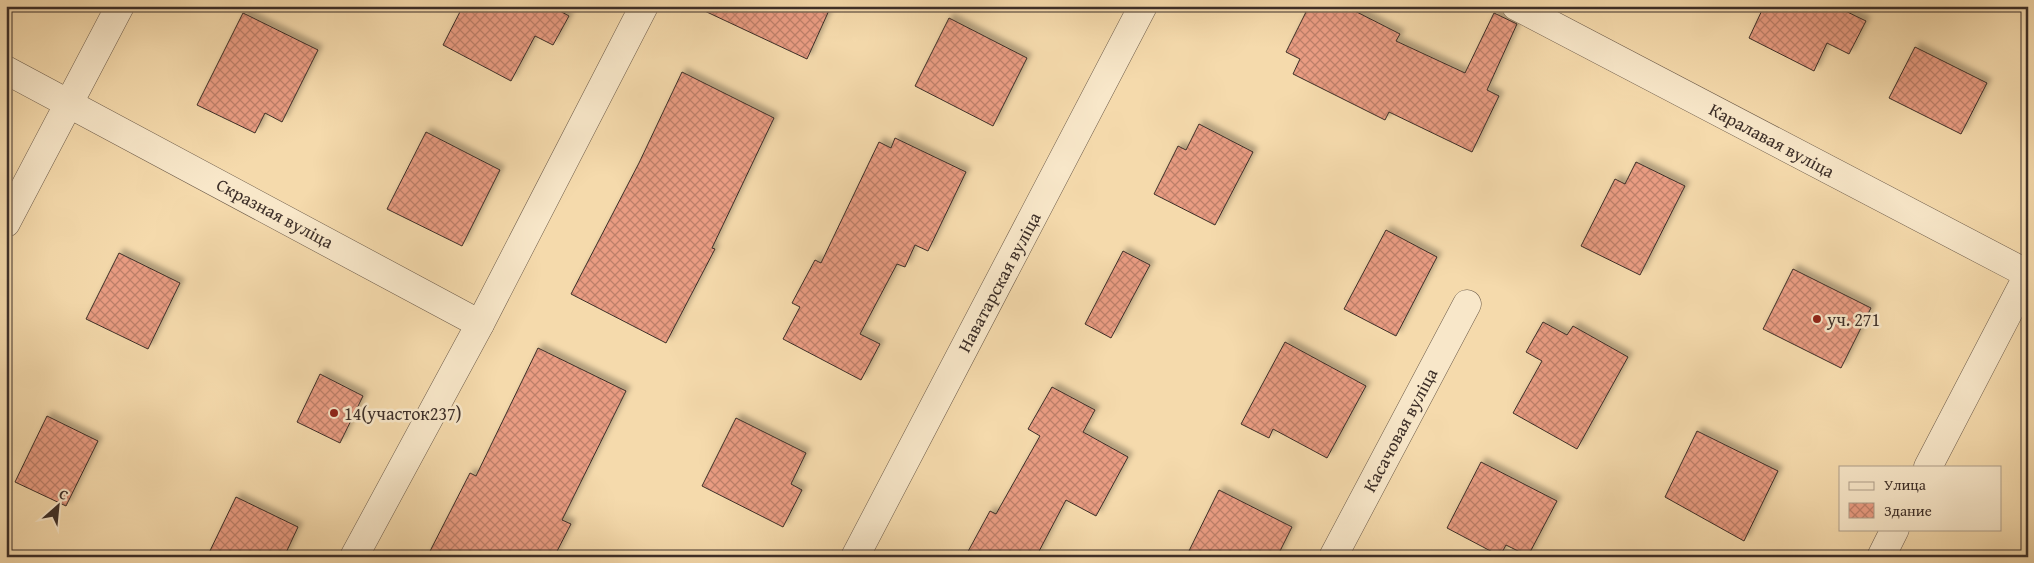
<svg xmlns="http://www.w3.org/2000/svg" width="2034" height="563" font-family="'Gentium Book Plus',serif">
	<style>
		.building { fill: url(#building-cross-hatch); stroke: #3d2f28; filter: url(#shadow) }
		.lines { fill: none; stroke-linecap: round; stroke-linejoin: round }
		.street-casing { stroke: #6b5a49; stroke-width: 29 }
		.street { stroke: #f8e7c9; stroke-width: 28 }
		.poi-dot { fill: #8f2418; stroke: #f8e7c9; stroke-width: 2 }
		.labels { text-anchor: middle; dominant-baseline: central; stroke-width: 5; stroke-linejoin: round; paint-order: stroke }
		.street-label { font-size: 18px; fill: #3d2f28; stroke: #f8e7c9 }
		.poi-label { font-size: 18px; fill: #3d2f28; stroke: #f8e7c9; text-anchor: start }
	</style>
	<defs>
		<pattern id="building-cross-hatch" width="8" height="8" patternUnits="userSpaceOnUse" patternTransform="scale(1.25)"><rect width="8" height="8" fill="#e99c82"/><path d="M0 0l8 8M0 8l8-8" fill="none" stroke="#be806a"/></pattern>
		<filter id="shadow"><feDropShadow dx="4.5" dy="-4.5" stdDeviation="2.5" flood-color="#0004"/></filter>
	</defs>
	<rect width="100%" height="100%" fill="#f5daac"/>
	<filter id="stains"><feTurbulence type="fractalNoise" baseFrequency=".004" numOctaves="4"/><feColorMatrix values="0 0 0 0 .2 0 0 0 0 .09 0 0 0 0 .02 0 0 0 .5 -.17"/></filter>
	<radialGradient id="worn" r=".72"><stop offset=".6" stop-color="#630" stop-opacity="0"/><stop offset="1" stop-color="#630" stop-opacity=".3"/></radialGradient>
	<g class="building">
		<path d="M 463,6 L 551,6 L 569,16 L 553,45 L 535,36 L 511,81 L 443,45 Z"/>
		<path d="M 694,6 L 831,6 L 807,59 Z"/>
		<path d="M 1309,6 L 1345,6 L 1400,34 L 1396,41 L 1465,73 L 1494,13 L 1517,24 L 1487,90 L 1499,96 L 1472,152 L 1389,112 L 1385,120 L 1293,74 L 1300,59 L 1286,52 Z"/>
		<path d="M 1764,6 L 1835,6 L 1866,21 L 1849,54 L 1827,43 L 1814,71 L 1749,38 Z"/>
		<path d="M 243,13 L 318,50 L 282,122 L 265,113 L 255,133 L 197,105 Z"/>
		<path d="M 949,18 L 1027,58 L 993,126 L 915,86 Z"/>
		<path d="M 1915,47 L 1987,83 L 1961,134 L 1889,98 Z"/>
		<path d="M 682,72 L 774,118 L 712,248 L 715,249 L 666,343 L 571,294 L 639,163 Z"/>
		<path d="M 1199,124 L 1253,152 L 1215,225 L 1154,194 L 1178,146 L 1186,150 Z"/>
		<path d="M 426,132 L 500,170 L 462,246 L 387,209 Z"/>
		<path d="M 895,138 L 966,172 L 928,251 L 915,245 L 905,267 L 897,264 L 860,334 L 880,344 L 861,380 L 783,339 L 800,307 L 792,303 L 815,260 L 821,263 L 879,142 L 891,148 Z"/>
		<path d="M 1636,162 L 1685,186 L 1640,275 L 1581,246 L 1615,179 L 1625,184 Z"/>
		<path d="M 1386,230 L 1437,257 L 1396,336 L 1344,309 Z"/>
		<path d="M 1123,251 L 1150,265 L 1111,338 L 1085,324 Z"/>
		<path d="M 119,253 L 180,283 L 148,349 L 86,319 Z"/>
		<path d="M 1793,269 L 1871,308 L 1841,368 L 1763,329 Z"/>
		<path d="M 1543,322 L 1567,335 L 1573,326 L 1628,357 L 1577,449 L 1513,413 L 1542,361 L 1526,352 Z"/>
		<path d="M 1285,342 L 1366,386 L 1327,458 L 1273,429 L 1269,438 L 1241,424 Z"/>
		<path d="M 538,348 L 626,391 L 562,520 L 571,524 L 554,557 L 427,557 L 470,473 L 476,476 Z"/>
		<path d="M 320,374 L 363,396 L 340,443 L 297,422 Z"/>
		<path d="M 1052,387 L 1095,410 L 1083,432 L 1128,457 L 1096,516 L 1066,500 L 1036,557 L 965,557 L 990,511 L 996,514 L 1040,436 L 1028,429 Z"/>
		<path d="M 47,416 L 98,441 L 66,506 L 15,482 Z"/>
		<path d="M 736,418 L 806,453 L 791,484 L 802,490 L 783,527 L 702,486 Z"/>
		<path d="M 1697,431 L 1778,471 L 1744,541 L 1665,497 Z"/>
		<path d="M 1481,462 L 1557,501 L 1528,556 L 1506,545 L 1500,556 L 1447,528 Z"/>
		<path d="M 1219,490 L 1292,527 L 1277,557 L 1186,557 Z"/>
		<path d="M 236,497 L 298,527 L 284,557 L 207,557 Z"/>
	</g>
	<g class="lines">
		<defs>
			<g id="street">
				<path d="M 1516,6 L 2028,274"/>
				<path d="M 6,70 L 480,324 L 644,6"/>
				<path d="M 6,223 L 120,6"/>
				<path d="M 1928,467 L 2028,275"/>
				<path d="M 354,557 L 480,324"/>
				<path d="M 855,557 L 1143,6"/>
				<path d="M 1333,557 L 1467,304"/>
				<path d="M 1881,557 L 1895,529"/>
			</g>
		</defs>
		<use href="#street" class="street-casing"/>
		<use href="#street" class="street"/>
	</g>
	<g class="poi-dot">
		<circle cx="1817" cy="319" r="5"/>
		<circle cx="334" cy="413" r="5"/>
	</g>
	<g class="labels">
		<g class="street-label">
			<text transform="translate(1772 140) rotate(28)">Каралавая вуліца</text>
			<text transform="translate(275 213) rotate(28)">Скразная вуліца</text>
			<text transform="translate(999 282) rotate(-62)">Наватарская вуліца</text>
			<text transform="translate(1400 430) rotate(-62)">Касачовая вуліца</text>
		</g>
		<g class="poi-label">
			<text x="1827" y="319">уч. 271</text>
			<text x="344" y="413">14(участок237)</text>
		</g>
	</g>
	<rect width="2034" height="563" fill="none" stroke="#f5daac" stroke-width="25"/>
	<rect x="8" y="8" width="2019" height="548" fill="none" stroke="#3d2f28" stroke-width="2.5"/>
	<rect x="12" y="12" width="2009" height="538" fill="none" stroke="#3d2f28"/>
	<rect x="1839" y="466" width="162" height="65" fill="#f8e7c9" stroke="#ad9d89"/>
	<rect x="1849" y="482" width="25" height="8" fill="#f8e7c9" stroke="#ad9d89"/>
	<text x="1884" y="490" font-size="15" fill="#3d2f28">Улица</text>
	<rect x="1849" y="503" width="25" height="15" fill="url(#building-cross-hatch)" stroke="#ad9d89"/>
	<text x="1884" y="516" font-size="15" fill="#3d2f28">Здание</text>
	<g transform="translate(58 506) rotate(27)" stroke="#f8e7c9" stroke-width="4" paint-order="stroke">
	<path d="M0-4L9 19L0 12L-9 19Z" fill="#3d2f28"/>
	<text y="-8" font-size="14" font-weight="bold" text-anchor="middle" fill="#3d2f28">С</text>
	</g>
	<rect width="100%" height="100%" filter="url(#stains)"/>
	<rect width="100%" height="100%" fill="url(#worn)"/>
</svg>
